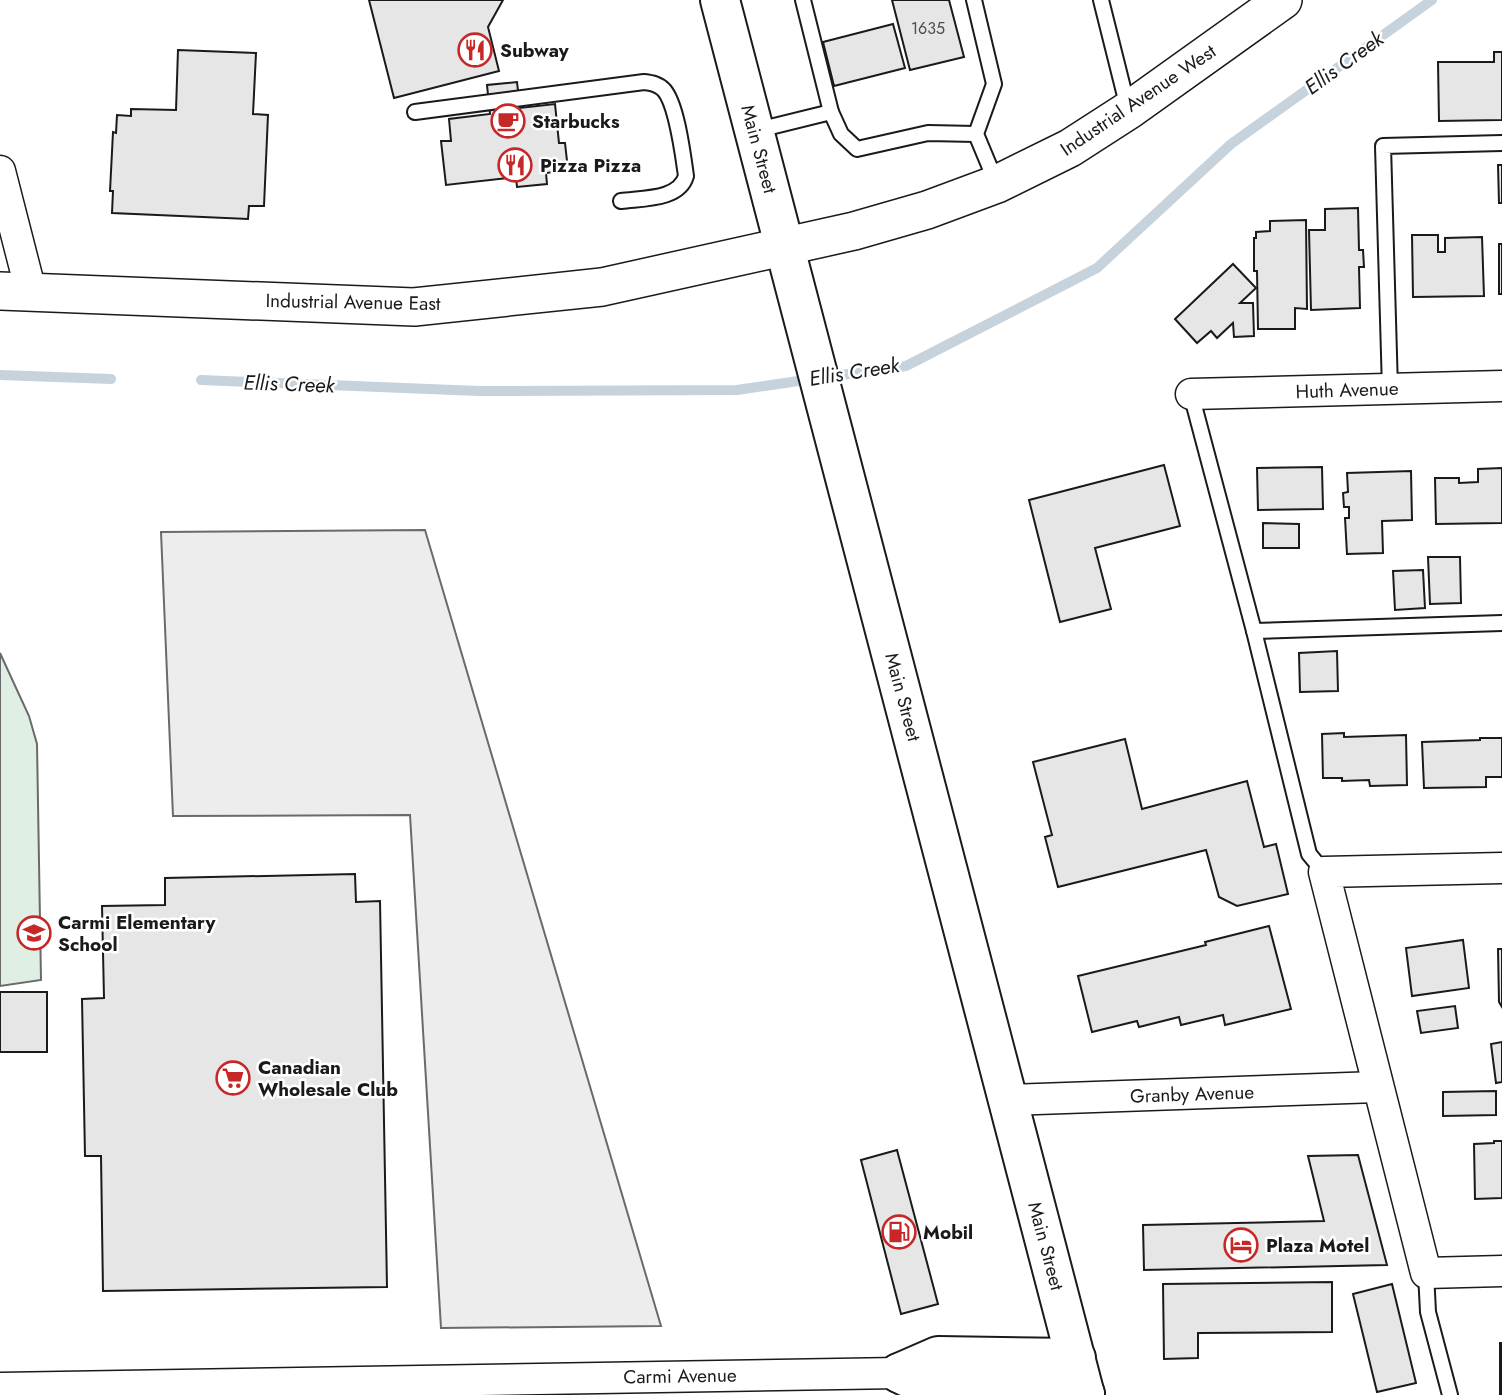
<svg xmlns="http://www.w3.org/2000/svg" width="1502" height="1395" font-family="Jost,sans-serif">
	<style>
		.green { fill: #e0efe3; stroke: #6a6a6a; stroke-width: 2 }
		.parking { fill: #ededed; stroke: #6a6a6a; stroke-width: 2 }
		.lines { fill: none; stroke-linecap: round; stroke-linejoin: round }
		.stream { stroke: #c6d2dc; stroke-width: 10 }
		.building { fill: #e6e6e6; stroke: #1a1a1a; stroke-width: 2 }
		.service-casing { stroke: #1a1a1a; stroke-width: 18 }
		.minor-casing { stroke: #1a1a1a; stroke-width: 33 }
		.tertiary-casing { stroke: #1a1a1a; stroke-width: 40 }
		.secondary-casing { stroke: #1a1a1a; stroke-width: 42 }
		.service { stroke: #fff; stroke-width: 14 }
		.minor { stroke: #fff; stroke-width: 30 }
		.tertiary { stroke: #fff; stroke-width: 37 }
		.secondary { stroke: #fff; stroke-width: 38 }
		.labels { text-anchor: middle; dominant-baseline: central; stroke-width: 5; stroke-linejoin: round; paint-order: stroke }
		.number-label { font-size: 16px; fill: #4d4d4d }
		.poi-label { font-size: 19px; font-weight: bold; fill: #1a1a1a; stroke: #fff; text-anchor: start }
		.street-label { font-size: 19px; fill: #1a1a1a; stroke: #fff }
		.water-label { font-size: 21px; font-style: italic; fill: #1a1a1a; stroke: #fff }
	</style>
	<rect width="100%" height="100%" fill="#fff"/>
	<path class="green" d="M 0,653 L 29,716 L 37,744 L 41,980 L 0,986 Z"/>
	<path class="parking" d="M 425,530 L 661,1326 L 441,1328 L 410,815 L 173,816 L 161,532 Z"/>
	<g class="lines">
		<g class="stream">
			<path d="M 0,375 L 111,379"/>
			<path d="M 827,377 L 906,366 L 1097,268 L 1231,144 L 1432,0"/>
			<path d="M 201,380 L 479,391 L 737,390 L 812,379"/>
		</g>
	</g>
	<g class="building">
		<path d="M 369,0 L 503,0 L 488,27 L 499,71 L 394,98 Z"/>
		<path d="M 892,0 L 949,0 L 964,57 L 910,70 Z"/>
		<path d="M 893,24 L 905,68 L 834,86 L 823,42 Z"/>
		<path d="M 178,50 L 256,53 L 253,114 L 268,115 L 264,206 L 249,206 L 248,219 L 112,213 L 113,191 L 110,191 L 113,132 L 116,133 L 117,115 L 131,116 L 131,109 L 176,110 Z"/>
		<path d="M 1494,52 L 1502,52 L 1502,120 L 1439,121 L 1438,62 L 1494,62 Z"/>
		<path d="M 517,82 L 520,108 L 555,104 L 559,143 L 565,143 L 568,170 L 546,173 L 547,184 L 517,187 L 516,177 L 446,185 L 441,141 L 451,141 L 449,119 L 490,114 L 487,85 Z"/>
		<path d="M 1498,165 L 1502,165 L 1502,203 L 1499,203 Z"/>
		<path d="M 1358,208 L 1359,250 L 1363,250 L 1364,267 L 1359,267 L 1360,308 L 1311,310 L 1309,230 L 1325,230 L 1325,209 Z"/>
		<path d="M 1306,220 L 1307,309 L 1295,308 L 1295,329 L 1258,329 L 1257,271 L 1254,271 L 1254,238 L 1256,238 L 1256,232 L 1270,231 L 1270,221 Z"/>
		<path d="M 1412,235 L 1438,235 L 1438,252 L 1445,252 L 1445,238 L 1482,237 L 1484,296 L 1413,297 Z"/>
		<rect x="1499" y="244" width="3" height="50"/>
		<path d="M 1233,264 L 1256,288 L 1240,303 L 1253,303 L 1254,336 L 1234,337 L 1233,323 L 1217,338 L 1211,331 L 1197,343 L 1175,319 Z"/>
		<path d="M 1164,465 L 1180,526 L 1095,548 L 1111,609 L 1060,622 L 1029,500 Z"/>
		<path d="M 1322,467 L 1323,509 L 1258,510 L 1257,468 Z"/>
		<path d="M 1502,468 L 1502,523 L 1436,524 L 1435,478 L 1459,478 L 1459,483 L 1478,482 L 1478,469 Z"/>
		<path d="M 1411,471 L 1412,520 L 1382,521 L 1383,553 L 1347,554 L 1345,518 L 1349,518 L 1349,507 L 1344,507 L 1343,493 L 1348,492 L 1347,473 Z"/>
		<path d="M 1263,523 L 1299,524 L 1299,548 L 1263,548 Z"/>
		<path d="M 1428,557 L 1460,557 L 1461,603 L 1430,604 Z"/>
		<path d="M 1423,570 L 1425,608 L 1395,610 L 1393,571 Z"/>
		<path d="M 1337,651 L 1338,691 L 1300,692 L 1299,653 Z"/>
		<path d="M 1344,733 L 1344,737 L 1406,735 L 1407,785 L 1370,786 L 1369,780 L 1342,781 L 1342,778 L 1323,778 L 1322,734 Z"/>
		<path d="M 1480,738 L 1502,738 L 1502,777 L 1486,777 L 1486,787 L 1424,788 L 1422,742 L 1480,740 Z"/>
		<path d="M 1125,739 L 1142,809 L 1247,781 L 1264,847 L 1276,844 L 1288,894 L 1237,906 L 1219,897 L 1206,850 L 1058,887 L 1045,837 L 1052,835 L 1033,762 Z"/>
		<path d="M 355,874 L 356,902 L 380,901 L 387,1287 L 103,1291 L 101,1156 L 85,1156 L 82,999 L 104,998 L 102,906 L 165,905 L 165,878 Z"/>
		<path d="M 1269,926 L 1291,1009 L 1225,1025 L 1223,1015 L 1181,1025 L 1179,1017 L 1139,1027 L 1137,1021 L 1092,1032 L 1078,976 L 1206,945 L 1205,942 Z"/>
		<path d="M 1463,940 L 1469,988 L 1412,996 L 1406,948 Z"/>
		<path d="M 1498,949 L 1502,949 L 1502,1007 L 1499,1002 Z"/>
		<rect x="0" y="992" width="47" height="60"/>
		<path d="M 1455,1006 L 1458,1028 L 1421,1033 L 1417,1011 Z"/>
		<path d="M 1502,1042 L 1502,1082 L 1496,1083 L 1491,1044 Z"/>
		<path d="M 1496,1091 L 1496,1115 L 1443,1116 L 1443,1092 Z"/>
		<path d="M 1494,1141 L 1502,1141 L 1502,1198 L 1475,1199 L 1474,1144 L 1494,1143 Z"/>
		<path d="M 897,1150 L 938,1304 L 901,1314 L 861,1160 Z"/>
		<path d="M 1358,1155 L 1387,1265 L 1144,1270 L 1143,1225 L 1324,1221 L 1308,1156 Z"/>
		<path d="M 1332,1282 L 1332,1332 L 1198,1333 L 1198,1358 L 1164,1359 L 1163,1284 Z"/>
		<path d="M 1392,1284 L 1416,1383 L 1377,1392 L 1353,1294 Z"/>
		<rect x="1500" y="1343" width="2" height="52"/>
	</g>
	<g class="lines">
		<defs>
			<g id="service">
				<path d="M 803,0 L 831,112 L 841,134 L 857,149 L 928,133 L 976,134"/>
				<path d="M 974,0 L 994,84 L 976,134 L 996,182"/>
				<path d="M 1101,0 L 1128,108"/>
				<path d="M 415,112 L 644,82 C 652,83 658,84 664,90 C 677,105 683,155 686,176 C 679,200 643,198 621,201"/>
				<path d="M 754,131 L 831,112"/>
				<path d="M 1390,389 L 1383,146 L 1502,143"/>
				<path d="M 1191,394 L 1254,631 L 1309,854 L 1324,872"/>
				<path d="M 1254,631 L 1502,623"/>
				<path d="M 1426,1273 L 1428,1312 L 1450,1395"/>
			</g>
			<g id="minor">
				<path d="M 0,171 L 31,292"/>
				<path d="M 1191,394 L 1502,386"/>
				<path d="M 1502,868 L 1324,872 L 1426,1273 L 1502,1271"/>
				<path d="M 1007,1100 L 1377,1087"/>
				<path d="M 0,1388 L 899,1373"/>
			</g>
			<path id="tertiary" d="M 0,291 L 414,307 L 602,287 L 854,231 L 927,210 L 997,184 L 1070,148 L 1129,110 L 1283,0"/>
			<g id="secondary">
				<path d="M 720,0 L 1085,1395"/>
				<path d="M 899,1373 L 933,1390 L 1085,1394"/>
				<path d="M 899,1373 L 938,1356 L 1076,1358"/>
			</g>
		</defs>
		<use href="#service" class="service-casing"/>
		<use href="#minor" class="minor-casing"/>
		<use href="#tertiary" class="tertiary-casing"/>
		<use href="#secondary" class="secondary-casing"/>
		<use href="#service" class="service"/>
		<use href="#minor" class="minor"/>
		<use href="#tertiary" class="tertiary"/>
		<use href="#secondary" class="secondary"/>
	</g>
	<defs>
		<symbol id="restaurant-ring" viewBox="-11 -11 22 22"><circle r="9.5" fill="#fff" stroke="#c62828" stroke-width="1.5"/><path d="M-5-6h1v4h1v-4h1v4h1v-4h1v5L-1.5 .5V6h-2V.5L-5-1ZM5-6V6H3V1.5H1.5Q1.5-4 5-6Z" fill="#c62828"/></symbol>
		<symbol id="cafe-ring" viewBox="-11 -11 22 22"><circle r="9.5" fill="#fff" stroke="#c62828" stroke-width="1.5"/><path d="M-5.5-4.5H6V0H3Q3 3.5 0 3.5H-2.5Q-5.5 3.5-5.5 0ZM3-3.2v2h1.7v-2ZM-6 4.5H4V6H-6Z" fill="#c62828"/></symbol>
		<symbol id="school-ring" viewBox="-11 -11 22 22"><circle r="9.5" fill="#fff" stroke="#c62828" stroke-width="1.5"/><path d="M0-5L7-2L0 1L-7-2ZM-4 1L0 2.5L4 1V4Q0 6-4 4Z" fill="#c62828"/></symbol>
		<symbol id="supermarket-ring" viewBox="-11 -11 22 22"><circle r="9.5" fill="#fff" stroke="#c62828" stroke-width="1.5"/><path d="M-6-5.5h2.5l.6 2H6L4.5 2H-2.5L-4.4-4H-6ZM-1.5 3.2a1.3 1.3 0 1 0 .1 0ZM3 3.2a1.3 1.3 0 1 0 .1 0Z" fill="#c62828"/></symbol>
		<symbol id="fuel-ring" viewBox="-11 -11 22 22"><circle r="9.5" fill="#fff" stroke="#c62828" stroke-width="1.5"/><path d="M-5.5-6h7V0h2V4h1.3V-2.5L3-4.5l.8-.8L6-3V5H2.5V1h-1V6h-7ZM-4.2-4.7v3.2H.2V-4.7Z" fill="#c62828"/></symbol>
		<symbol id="hotel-ring" viewBox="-11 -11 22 22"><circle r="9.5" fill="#fff" stroke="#c62828" stroke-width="1.5"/><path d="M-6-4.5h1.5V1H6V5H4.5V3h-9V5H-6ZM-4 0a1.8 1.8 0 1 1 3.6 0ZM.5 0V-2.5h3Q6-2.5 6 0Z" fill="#c62828"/></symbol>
	</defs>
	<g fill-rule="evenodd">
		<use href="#restaurant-ring" x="456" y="31" width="38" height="38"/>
		<use href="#cafe-ring" x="489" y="102" width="38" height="38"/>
		<use href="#restaurant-ring" x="496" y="146" width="38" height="38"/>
		<use href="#school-ring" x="15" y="914" width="38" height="38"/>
		<use href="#supermarket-ring" x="214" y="1059" width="38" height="38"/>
		<use href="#fuel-ring" x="880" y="1213" width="38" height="38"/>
		<use href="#hotel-ring" x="1222" y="1226" width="38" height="38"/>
	</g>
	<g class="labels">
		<g class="number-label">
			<text x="928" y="28">1635</text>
		</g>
		<g class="poi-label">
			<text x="500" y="50">Subway</text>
			<text x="532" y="121">Starbucks</text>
			<text x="540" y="165">Pizza Pizza</text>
			<text x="58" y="922">Carmi Elementary<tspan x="58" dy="22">School</tspan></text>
			<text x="258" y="1067">Canadian<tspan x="258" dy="22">Wholesale Club</tspan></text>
			<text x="923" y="1232">Mobil</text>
			<text x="1266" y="1245">Plaza Motel</text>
		</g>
		<g class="street-label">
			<text transform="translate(1138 100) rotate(-34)">Industrial Avenue West</text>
			<text transform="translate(759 149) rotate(75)">Main Street</text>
			<text transform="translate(353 302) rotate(1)">Industrial Avenue East</text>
			<text transform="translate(1347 390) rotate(-2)">Huth Avenue</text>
			<text transform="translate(903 697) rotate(75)">Main Street</text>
			<text transform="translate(1192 1094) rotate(-2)">Granby Avenue</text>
			<text transform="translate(1046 1246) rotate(75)">Main Street</text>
			<text transform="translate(680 1376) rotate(-1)">Carmi Avenue</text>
		</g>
		<g class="water-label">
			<text transform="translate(1344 63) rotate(-36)">Ellis Creek</text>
			<text transform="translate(854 372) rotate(-9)">Ellis Creek</text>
			<text transform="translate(289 384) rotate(2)">Ellis Creek</text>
		</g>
	</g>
</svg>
